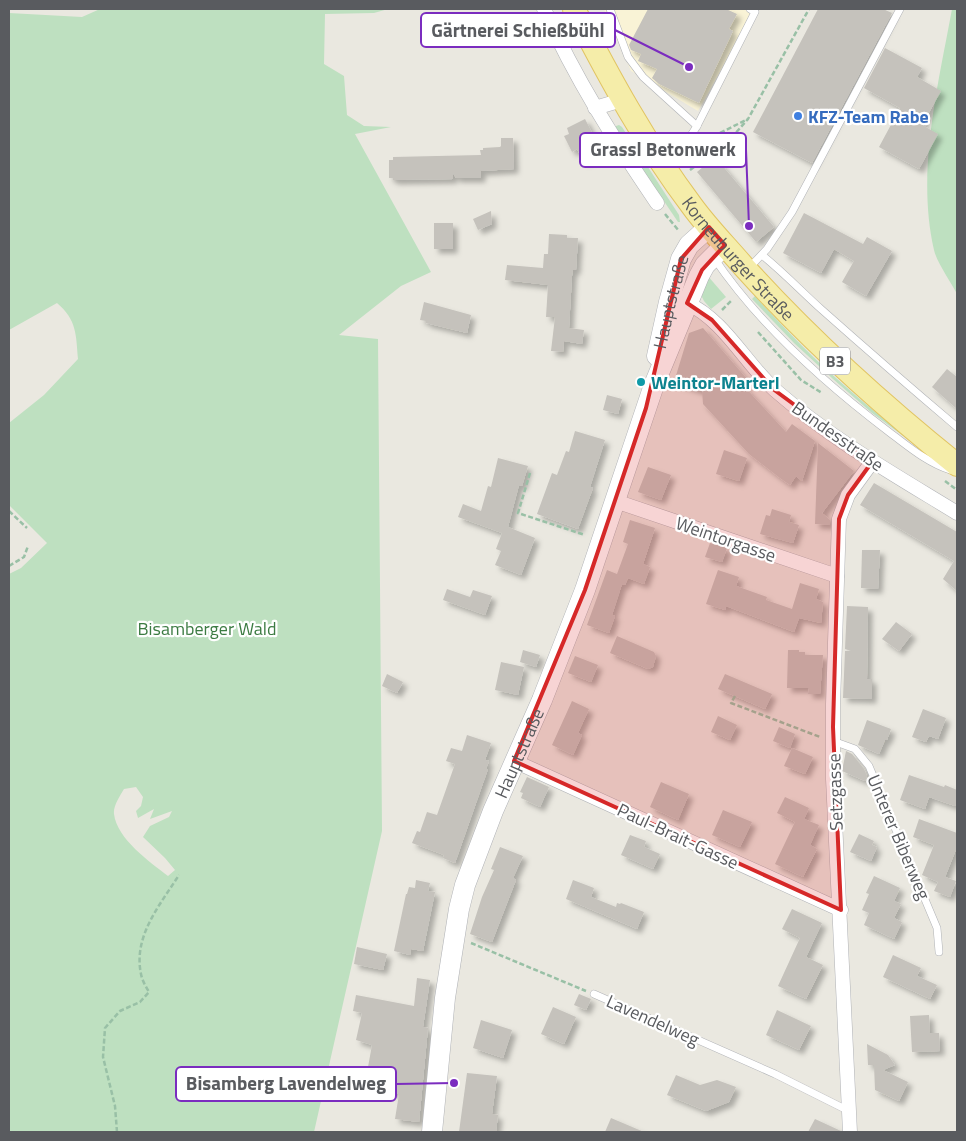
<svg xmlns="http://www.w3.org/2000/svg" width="966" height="1141" font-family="'Titillium Web',sans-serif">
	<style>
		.commercial { fill: #f9f3d6 }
		.green { fill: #bee0c0; fill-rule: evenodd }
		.building { fill: #c5c2bc; filter: url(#shadow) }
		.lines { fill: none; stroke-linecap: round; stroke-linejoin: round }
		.service-casing { stroke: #b0b2b6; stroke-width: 8 }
		.minor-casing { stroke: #b0b2b6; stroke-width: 15 }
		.secondary-casing { stroke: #b0b2b6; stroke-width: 21 }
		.primary-casing { stroke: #e1c462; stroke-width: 24 }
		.path { stroke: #99c0a6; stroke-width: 2.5; stroke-dasharray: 5 2.5; stroke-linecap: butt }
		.service { stroke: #fff; stroke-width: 7 }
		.minor { stroke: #fff; stroke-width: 14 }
		.secondary { stroke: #fff; stroke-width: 20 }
		.primary { stroke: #f5eda9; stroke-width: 22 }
		.marked { fill: #d62828; fill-opacity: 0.2; stroke: #d62828; stroke-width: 4; stroke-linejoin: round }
		.shop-dot { fill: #3f7fe0; stroke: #fff; stroke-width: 2 }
		.culture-dot { fill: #0f9aa8; stroke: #fff; stroke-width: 2 }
		.labels { text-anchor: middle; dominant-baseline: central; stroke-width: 4.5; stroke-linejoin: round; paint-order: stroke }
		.shield { fill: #fff; stroke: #8b8c8f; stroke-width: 1 }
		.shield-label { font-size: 16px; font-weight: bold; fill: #595b5f }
		.shop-label { font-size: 18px; font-weight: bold; fill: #366cbe; stroke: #fff; text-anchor: start }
		.street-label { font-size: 18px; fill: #595b5f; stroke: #fff }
		.culture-label { font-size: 18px; font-weight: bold; fill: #0d838f; stroke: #fff; text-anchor: start }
		.park-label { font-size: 18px; fill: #3c7b42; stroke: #fff }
		.leader { fill: none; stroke: #7b2cbf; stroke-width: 2 }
		.callout-dot { fill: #7b2cbf; stroke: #fff; stroke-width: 2 }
		.callout { fill: #fff; stroke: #7b2cbf; stroke-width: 2 }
		.callout-label { font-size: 19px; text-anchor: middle; font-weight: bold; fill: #595b5f }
	</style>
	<defs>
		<filter id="shadow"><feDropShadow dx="4.5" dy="4.5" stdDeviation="2.5" flood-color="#0004"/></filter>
	</defs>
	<rect width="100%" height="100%" fill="#eae8e0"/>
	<path class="commercial" d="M 604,9 L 755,9 L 698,111 L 631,71 Z"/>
	<g class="green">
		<path d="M 100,9 L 388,9 L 374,13 L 325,14 L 324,64 L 344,76 L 347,115 L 364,126 L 391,127 L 355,134 L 431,272 L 401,286 L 339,335 L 378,339 L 382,831 L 314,1132 L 9,1132 L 9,574 L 21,568 L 47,543 L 9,505 L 9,423 L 44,395 L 78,359 C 76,335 77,320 57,303 L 9,330 L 9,136 L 10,136 L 9,134 L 9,13 L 82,17 ZM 136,787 L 143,797 L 141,806 L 136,811 L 138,818 L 154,809 L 150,819 L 172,811 L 169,817 L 150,826 L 143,837 L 165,858 L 175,870 L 168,876 C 150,862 117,839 114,814 C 113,806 120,796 124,789 Z"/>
		<path d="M 952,9 L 957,9 L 957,294 C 951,282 937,263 934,250 C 916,172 938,86 952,9 Z"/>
		<path d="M 619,125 L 622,127 L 679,215 L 680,222 L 678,222 L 616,130 L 616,126 Z"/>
		<path d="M 707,275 L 726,297 L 711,309 L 704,301 L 700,293 Z"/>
		<path d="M 755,296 C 784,328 813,358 845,386 C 869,408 895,427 921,447 L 921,449 L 872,413 L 833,379 L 794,343 L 752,299 Z"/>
	</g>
	<g class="building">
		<path d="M 648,9 L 726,9 L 737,14 L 729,29 L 733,31 L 699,103 L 659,84 L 652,78 L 657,69 L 638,61 L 641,54 L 631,50 L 629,45 Z"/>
		<path d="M 818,9 L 883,9 L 892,13 L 812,163 L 753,132 Z"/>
		<path d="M 885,48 L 922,68 L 917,77 L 941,91 L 922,125 L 938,134 L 919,169 L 879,147 L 900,108 L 864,88 Z"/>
		<path d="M 585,119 L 604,156 L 583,161 L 577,149 L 572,152 L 564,136 L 569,134 L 567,128 Z"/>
		<path d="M 501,138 L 513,138 L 514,169 L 481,171 L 481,178 L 456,178 L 453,173 L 453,179 L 393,180 L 393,178 L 389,178 L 389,160 L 393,160 L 393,157 L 481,155 L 480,150 L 483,150 L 483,148 L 500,147 L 501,146 Z"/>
		<path d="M 715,157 L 774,227 L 756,242 L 697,172 Z"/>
		<path d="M 491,211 L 492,224 L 478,230 L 473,219 Z"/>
		<path d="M 804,213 L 863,244 L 867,237 L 892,251 L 866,296 L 842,282 L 854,261 L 834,249 L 821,273 L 783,253 Z"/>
		<rect x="434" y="223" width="19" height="26"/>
		<path d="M 549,234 L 567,235 L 567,238 L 578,238 L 576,270 L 573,270 L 572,276 L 569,328 L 584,330 L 582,344 L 564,341 L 563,352 L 551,351 L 555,317 L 546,317 L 548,285 L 505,280 L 507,265 L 543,268 L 544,254 L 548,254 Z"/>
		<path d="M 424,302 L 471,315 L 467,333 L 426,323 L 426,321 L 420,320 Z"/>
		<path d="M 703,328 L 747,379 L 742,384 L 786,432 L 792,424 L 815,441 L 802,481 L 796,476 L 790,485 L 780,478 L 749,454 L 703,404 L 702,391 L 674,382 L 689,333 Z"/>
		<path d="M 947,369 L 957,377 L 957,409 L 932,387 Z"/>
		<path d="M 607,395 L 622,399 L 618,414 L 603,410 Z"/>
		<path d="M 575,431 L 605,440 L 590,487 L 593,488 L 578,529 L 537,514 L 552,473 L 557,475 L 566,451 L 569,452 Z"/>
		<path d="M 818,443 L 854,471 L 822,513 L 830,520 L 830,525 L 815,524 Z"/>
		<path d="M 724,450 L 747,458 L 739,481 L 716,474 Z"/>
		<path d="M 498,458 L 528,466 L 522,486 L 519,485 L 508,527 L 535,538 L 521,575 L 495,565 L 501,551 L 496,549 L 502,533 L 458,517 L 463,504 L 481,511 L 488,486 L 491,487 Z"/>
		<path d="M 648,467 L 671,475 L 661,500 L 638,492 Z"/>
		<path d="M 874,483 L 957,532 L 957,591 L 943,579 L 954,561 L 860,505 Z"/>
		<path d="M 772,509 L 791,515 L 789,522 L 799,525 L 793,543 L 760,534 L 766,515 L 770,516 Z"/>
		<path d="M 630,520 L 655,528 L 643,564 L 650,567 L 644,584 L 628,578 L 625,585 L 622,584 L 612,615 L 615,616 L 609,633 L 587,625 L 607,570 L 617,574 L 628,544 L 623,542 Z"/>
		<path d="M 710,543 L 727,548 L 722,562 L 705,557 Z"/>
		<path d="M 862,550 L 880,550 L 878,589 L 861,588 Z"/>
		<path d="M 718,570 L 739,577 L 736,586 L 767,597 L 766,600 L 792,609 L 800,583 L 819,589 L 816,599 L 823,602 L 821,623 L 799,618 L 794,632 L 726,606 L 725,610 L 706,604 Z"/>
		<path d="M 447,589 L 470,597 L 473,590 L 492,596 L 485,615 L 443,600 Z"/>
		<path d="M 847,606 L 868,607 L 867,679 L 872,679 L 872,699 L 843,698 L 845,651 L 851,651 L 845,649 Z"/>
		<path d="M 896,622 L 912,634 L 899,651 L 882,639 Z"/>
		<path d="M 617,636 L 654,652 L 656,656 L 653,667 L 648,669 L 610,653 Z"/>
		<path d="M 523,650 L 540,655 L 536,667 L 520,662 Z"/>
		<path d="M 788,650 L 799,650 L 799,652 L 805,652 L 805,655 L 823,655 L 820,694 L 808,694 L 809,688 L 787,688 Z"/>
		<path d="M 575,656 L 598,665 L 591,682 L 568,673 Z"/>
		<path d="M 501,662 L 524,667 L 518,695 L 495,690 Z"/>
		<path d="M 387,674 L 403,682 L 397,693 L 382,686 Z"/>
		<path d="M 725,674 L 772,694 L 765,709 L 718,689 Z"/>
		<path d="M 572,701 L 589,709 L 578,733 L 582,735 L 573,755 L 552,745 Z"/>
		<path d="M 923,709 L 946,718 L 938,739 L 929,736 L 926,742 L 912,737 Z"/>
		<path d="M 718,716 L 737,725 L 730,740 L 711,732 Z"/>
		<path d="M 867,720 L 891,729 L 887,740 L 885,740 L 879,754 L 858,745 Z"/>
		<path d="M 779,727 L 795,734 L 790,748 L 773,741 Z"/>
		<path d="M 467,735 L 491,743 L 485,760 L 489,761 L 486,769 L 488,769 L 455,863 L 443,858 L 444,855 L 412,843 L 417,831 L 420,832 L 427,812 L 437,815 L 455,764 L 446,761 L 451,748 L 462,751 Z"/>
		<path d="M 792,748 L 813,757 L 805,774 L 784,766 Z"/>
		<path d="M 846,751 L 852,754 L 864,769 L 867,776 L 865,781 L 842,771 Z"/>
		<path d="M 909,775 L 944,787 L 945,785 L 957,790 L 957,800 L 955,806 L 929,797 L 925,809 L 900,800 Z"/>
		<path d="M 527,777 L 549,787 L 540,807 L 521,798 L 523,793 L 520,792 Z"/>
		<path d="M 661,782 L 689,794 L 678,820 L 650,807 Z"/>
		<path d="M 785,797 L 809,808 L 804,819 L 819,825 L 810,845 L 817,849 L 803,877 L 775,864 L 795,822 L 777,813 Z"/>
		<path d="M 723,810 L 752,822 L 740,847 L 712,835 Z"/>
		<path d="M 919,819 L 957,833 L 957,847 L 945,877 L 956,881 L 950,897 L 934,891 L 938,882 L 922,875 L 934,845 L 913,837 Z"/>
		<path d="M 859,834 L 874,841 L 872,845 L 877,847 L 871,861 L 850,852 Z"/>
		<path d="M 630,835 L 646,841 L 644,847 L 660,854 L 653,869 L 621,855 Z"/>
		<path d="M 500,847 L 523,856 L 513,878 L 516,880 L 492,942 L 470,934 L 482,897 L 494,870 L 491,869 Z"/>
		<path d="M 874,876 L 900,888 L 894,901 L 901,904 L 894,918 L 902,922 L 894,939 L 864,925 L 869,913 L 862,910 L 869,894 L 866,893 Z"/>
		<path d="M 416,880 L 430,883 L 428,891 L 435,892 L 423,951 L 411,949 L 410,955 L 394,951 L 406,894 L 407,894 L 409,887 L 415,888 Z"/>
		<path d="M 573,880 L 594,888 L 591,897 L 616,907 L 617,903 L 620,904 L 621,903 L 644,912 L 637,929 L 566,899 Z"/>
		<path d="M 792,909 L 822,923 L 806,957 L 823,965 L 806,999 L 778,986 L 800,938 L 782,929 Z"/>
		<path d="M 357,947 L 387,954 L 383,970 L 354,964 Z"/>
		<path d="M 893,955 L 921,968 L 917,976 L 937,985 L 930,999 L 883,977 Z"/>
		<path d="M 417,978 L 430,980 L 423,1027 L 428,1028 L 419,1122 L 395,1119 L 399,1094 L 382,1090 L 383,1087 L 372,1085 L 374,1080 L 366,1078 L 372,1045 L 356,1040 L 362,1013 L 353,1011 L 356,995 L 414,1006 Z"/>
		<path d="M 579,994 L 591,999 L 586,1010 L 574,1005 Z"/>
		<path d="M 553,1007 L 576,1017 L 564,1044 L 541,1034 Z"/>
		<path d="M 777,1010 L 811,1026 L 799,1050 L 766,1035 Z"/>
		<path d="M 929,1015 L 930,1033 L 939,1033 L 940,1051 L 912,1052 L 910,1016 Z"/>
		<path d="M 481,1020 L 512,1030 L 503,1058 L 473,1048 Z"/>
		<path d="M 867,1044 L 888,1055 L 895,1065 L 883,1070 L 908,1082 L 899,1101 L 875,1090 L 874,1065 L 868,1065 Z"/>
		<path d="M 467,1073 L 497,1076 L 492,1114 L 498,1115 L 496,1132 L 459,1132 Z"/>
		<path d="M 676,1075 L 700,1085 L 717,1080 L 736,1087 L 729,1102 L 706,1111 L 667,1095 Z"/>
		<path d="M 611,1118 L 644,1132 L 605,1132 Z"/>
		<path d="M 815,1119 L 841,1131 L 841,1132 L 808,1132 Z"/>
	</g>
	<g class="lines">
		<defs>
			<g id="service">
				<path d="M 610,9 L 628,57 L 643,77 L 697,126"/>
				<path d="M 665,165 L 679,154 L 697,126 L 755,12 L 750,9"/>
				<path d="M 762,255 C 783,272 801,291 821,309 C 866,349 911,388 957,427"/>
				<path d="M 714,258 C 758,323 827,385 889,432 C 908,446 926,462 950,470"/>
				<path d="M 749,268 L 767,249 L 792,212 L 900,9"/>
				<path d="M 833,741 L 855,749 L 869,766 L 937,928 L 939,952"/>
				<path d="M 594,994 L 775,1074 L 849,1111"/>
			</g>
			<g id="minor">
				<path d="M 544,9 C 575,78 614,140 657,203"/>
				<path d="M 595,108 L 622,100"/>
				<path d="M 687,303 C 725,321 745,363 775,390 C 831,439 895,475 957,513"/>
				<path d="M 615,501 L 837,576"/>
				<path d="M 514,761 L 841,910"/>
				<path d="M 850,1132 L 833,779 L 833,704 L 839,519 L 848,495 L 872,462"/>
			</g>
			<g id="secondary">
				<path id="s1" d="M 657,356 L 669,302 L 681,259 L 689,245 L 709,227"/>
				<path id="s2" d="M 432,1132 L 445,998 L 459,909 L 465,885 L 493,811 L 542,700 L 585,590 L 654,385 L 699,276 L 705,265 L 725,245"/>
			</g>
			<g id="primary">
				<path id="s3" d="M 574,9 C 609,77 646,145 692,206 C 708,228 727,247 744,267 C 809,339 881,404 957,465"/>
			</g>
		</defs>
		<use href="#service" class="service-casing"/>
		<use href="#minor" class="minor-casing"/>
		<use href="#secondary" class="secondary-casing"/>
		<use href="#primary" class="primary-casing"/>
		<g class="path">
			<path d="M 700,143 L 748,119"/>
			<path d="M 690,170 L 726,144 L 748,119 L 809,9"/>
			<path d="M 665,214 L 679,231"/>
			<path d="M 722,310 L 732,300"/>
			<path d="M 758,332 L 801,380 L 822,393"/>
			<path d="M 530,473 L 518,513 L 585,535"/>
			<path d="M 945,481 L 957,490"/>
			<path d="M 9,511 L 27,528"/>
			<path d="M 9,566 L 24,557 L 28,546"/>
			<path d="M 735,696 L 731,703 L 820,737"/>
			<path d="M 471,943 L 586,991"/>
			<path d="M 117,1132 L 115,1106 L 103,1057 L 105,1028 L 120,1011 L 140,1002 L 149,992 C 146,987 142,980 141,974 C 133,936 160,905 179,875"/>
		</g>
		<use href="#service" class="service"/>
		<use href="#minor" class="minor"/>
		<use href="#secondary" class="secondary"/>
		<use href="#primary" class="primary"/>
	</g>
	<path class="marked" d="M 709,227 L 725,245 L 702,270 L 687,303 L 712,320 L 773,389 L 872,462 L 848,495 L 839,519 L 833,727 L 841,910 L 514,761 L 585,590 L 646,408 L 681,259 Z"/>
	<circle class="shop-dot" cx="798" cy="116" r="5"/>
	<circle class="culture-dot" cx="641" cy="382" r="5"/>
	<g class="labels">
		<rect class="shield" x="820" y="347.5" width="30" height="27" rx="4"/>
		<g class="shield-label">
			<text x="835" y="361">B3</text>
		</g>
		<g class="shop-label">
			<text x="808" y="116">KFZ-Team Rabe</text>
		</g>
		<g class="street-label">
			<text stroke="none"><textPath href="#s3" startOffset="300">Korneuburger Straße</textPath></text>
			<text stroke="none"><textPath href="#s1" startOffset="56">Hauptstraße</textPath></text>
			<text transform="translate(838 436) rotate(35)">Bundesstraße</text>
			<text transform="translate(726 539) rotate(19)">Weintorgasse</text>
			<text stroke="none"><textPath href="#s2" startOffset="392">Hauptstraße</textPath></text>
			<text transform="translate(835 792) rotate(-92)">Setzgasse</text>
			<text transform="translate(678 836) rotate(25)">Paul-Brait-Gasse</text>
			<text transform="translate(899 837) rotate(67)">Unterer Biberweg</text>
			<text transform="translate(653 1020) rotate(24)">Lavendelweg</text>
		</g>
		<g class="culture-label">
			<text x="651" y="382">Weintor-Marterl</text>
		</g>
		<g class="park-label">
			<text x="207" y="628">Bisamberger Wald</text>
		</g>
	</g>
	<path class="leader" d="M689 67L615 30M749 226L746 150M454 1083L396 1084"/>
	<g class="callout-dot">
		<circle cx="689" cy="67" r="5"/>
		<circle cx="749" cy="226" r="5"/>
		<circle cx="454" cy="1083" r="5"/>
	</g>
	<g class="callout">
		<rect x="421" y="13" width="194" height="34" rx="5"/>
		<rect x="580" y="133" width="166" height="34" rx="5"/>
		<rect x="176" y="1067" width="220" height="34" rx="5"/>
	</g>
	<g class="callout-label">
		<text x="518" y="37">Gärtnerei Schießbühl</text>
		<text x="663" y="156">Grassl Betonwerk</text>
		<text x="286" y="1090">Bisamberg Lavendelweg</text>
	</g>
	<rect width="966" height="1141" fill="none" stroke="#595b5f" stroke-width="20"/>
</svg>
